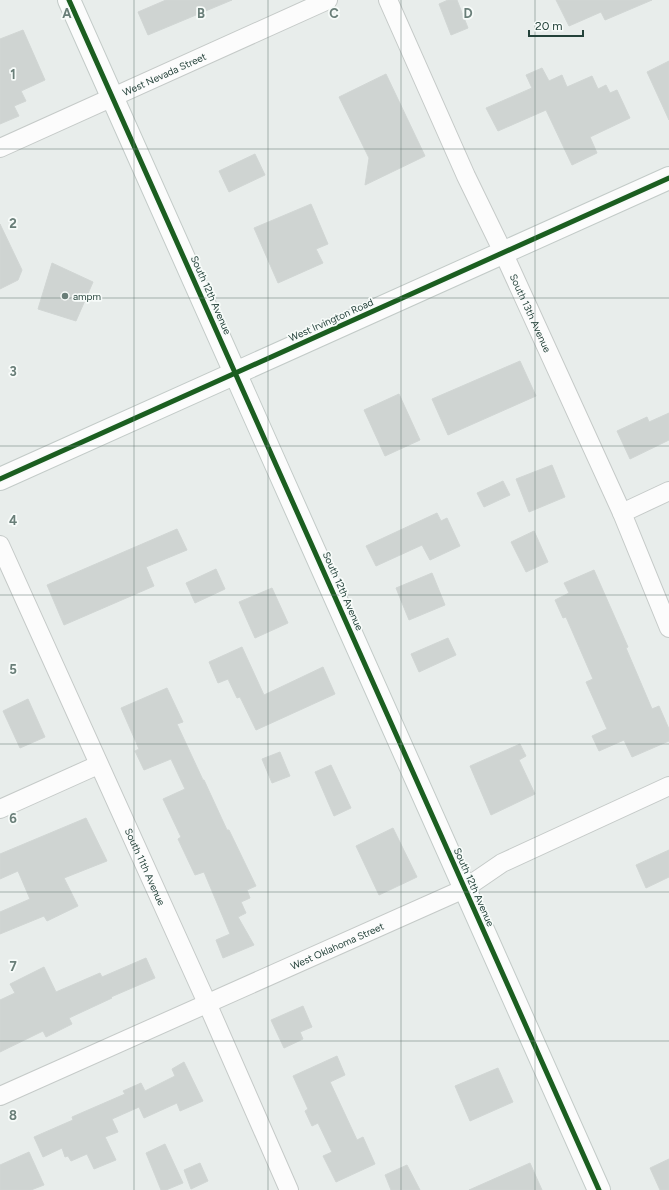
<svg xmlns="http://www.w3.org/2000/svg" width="669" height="1190" font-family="Figtree,sans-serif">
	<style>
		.building { fill: #cfd4d2; stroke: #d1d6d4 }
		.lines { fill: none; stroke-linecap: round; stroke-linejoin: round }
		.street-casing { stroke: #c5cac8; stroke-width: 20 }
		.secondary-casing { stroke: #c3cbc8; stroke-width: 24 }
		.street { stroke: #fcfcfc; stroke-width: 18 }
		.secondary { stroke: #fcfcfc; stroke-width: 22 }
		.cycleway-casing { stroke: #f7fbf9; stroke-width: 8 }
		.cycleway { stroke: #1b5e20; stroke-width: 5 }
		.grid { fill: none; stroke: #697e78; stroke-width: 1; stroke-opacity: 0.55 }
		.poi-dot { fill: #697e78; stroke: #f7fbf9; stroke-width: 1.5 }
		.labels { text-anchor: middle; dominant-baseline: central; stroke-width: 3.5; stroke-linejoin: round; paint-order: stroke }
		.street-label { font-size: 10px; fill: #24423a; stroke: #f7fbf9 }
		.poi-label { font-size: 10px; fill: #24423a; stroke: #f7fbf9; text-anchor: start }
		.grid-label { font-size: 13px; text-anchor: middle; font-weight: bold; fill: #697e78; stroke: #f7fbf9; stroke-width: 3.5; stroke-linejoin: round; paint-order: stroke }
	</style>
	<rect width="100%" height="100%" fill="#e8edeb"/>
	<g class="building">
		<path d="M 166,0 L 232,0 L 148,35 L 138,12 Z"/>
		<path d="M 448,0 L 457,0 L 468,28 L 451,35 L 439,4 Z"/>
		<path d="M 556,0 L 652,0 L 605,20 L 601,12 L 569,26 Z"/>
		<path d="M 23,30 L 45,80 L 21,91 L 26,101 L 14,106 L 19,116 L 0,124 L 0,39 Z"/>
		<path d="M 669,61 L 669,120 L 647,72 Z"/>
		<path d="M 542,68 L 549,81 L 562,75 L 567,87 L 592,76 L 598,89 L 606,85 L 610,93 L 617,90 L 630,118 L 590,137 L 597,153 L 572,165 L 546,110 L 498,131 L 486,108 L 532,88 L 526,75 Z"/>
		<path d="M 386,74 L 425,156 L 365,185 L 369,158 L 339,97 Z"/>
		<path d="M 255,154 L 265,175 L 229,192 L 219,171 Z"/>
		<path d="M 311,204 L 328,244 L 316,249 L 323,263 L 278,283 L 254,228 Z"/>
		<path d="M 0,224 L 22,270 L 18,280 L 0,289 Z"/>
		<path d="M 52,263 L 93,282 L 76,321 L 38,309 Z"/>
		<path d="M 520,361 L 536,396 L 448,435 L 432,399 Z"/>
		<path d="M 399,394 L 420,440 L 385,456 L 364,410 Z"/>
		<path d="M 669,413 L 669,440 L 630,459 L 617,431 L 647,417 L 649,422 Z"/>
		<path d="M 552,465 L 565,497 L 529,512 L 516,479 Z"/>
		<path d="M 503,481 L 510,495 L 484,507 L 477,493 Z"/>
		<path d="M 437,513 L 441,521 L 447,518 L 460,546 L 430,560 L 422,545 L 376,566 L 366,546 Z"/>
		<path d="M 177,529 L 187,550 L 146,567 L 154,586 L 64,625 L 47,585 Z"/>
		<path d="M 534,531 L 548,562 L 526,572 L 511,542 Z"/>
		<path d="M 216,569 L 225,589 L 195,603 L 186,583 Z"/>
		<path d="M 594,570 L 628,647 L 626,648 L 652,709 L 659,706 L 669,729 L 669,741 L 632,757 L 624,740 L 599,751 L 592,736 L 607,729 L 586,682 L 593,679 L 566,617 L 563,618 L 555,600 L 569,593 L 564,583 Z"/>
		<path d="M 432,573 L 445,605 L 409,620 L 396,588 Z"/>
		<path d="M 272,588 L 288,623 L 255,638 L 239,602 Z"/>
		<path d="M 448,638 L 456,655 L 419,672 L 411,654 Z"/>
		<path d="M 242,647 L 264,695 L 323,667 L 335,694 L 256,730 L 240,697 L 237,698 L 228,679 L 218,683 L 209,662 Z"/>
		<path d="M 167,688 L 183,722 L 177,724 L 203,780 L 204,780 L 227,830 L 229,830 L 256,886 L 247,890 L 250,898 L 241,902 L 246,913 L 238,917 L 254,945 L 223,958 L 216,940 L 230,934 L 204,872 L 195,875 L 178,839 L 181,837 L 163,799 L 185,789 L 171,759 L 144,770 L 135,751 L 139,749 L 121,708 Z"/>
		<path d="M 28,699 L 45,737 L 20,748 L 3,711 Z"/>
		<path d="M 520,744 L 526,756 L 519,760 L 535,794 L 491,815 L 470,766 Z"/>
		<path d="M 280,752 L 290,776 L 272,783 L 262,759 Z"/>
		<path d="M 331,765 L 351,808 L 334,816 L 315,772 Z"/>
		<path d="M 86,818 L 107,861 L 64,878 L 78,906 L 47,921 L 44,916 L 0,934 L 0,912 L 30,899 L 18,871 L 0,879 L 0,854 Z"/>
		<path d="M 393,828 L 417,877 L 379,895 L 356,846 Z"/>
		<path d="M 669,850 L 669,877 L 646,888 L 636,865 Z"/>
		<path d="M 146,958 L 155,978 L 111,997 L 112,998 L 69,1018 L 72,1024 L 46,1037 L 43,1031 L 0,1052 L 0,1000 L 15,993 L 10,984 L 44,967 L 56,992 L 100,973 L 102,977 Z"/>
		<path d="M 303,1006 L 312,1027 L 300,1032 L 303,1039 L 284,1048 L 271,1020 Z"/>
		<path d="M 337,1056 L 345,1075 L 330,1082 L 357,1140 L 363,1137 L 375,1164 L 336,1182 L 323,1156 L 332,1152 L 318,1123 L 312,1126 L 305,1111 L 308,1109 L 293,1076 Z"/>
		<path d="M 184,1062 L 203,1101 L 180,1111 L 177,1103 L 144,1118 L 139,1107 L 112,1119 L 118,1132 L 105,1137 L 116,1160 L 94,1169 L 87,1154 L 71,1161 L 68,1156 L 65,1157 L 62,1148 L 43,1157 L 34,1137 L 73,1120 L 72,1117 L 125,1094 L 123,1091 L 141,1083 L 145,1091 L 175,1076 L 172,1069 Z"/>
		<path d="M 498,1068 L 513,1102 L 470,1121 L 455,1086 Z"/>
		<path d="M 165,1144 L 183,1183 L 166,1190 L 161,1190 L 146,1153 Z"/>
		<path d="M 29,1152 L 44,1185 L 31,1190 L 0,1190 L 0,1165 Z"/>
		<path d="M 669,1159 L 669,1190 L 660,1190 L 650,1168 Z"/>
		<path d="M 200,1163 L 208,1181 L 191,1189 L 184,1170 Z"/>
		<path d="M 530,1163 L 542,1190 L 469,1190 Z"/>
		<path d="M 407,1165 L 420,1190 L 391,1190 L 385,1175 Z"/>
	</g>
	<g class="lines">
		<defs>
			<g id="street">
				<path id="s1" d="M 388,0 L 466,176 L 503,252 L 622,513 L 669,628"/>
				<path id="s2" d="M 0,148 L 328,0"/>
				<path d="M 622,513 L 669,491"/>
				<path id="s3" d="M 0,545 L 207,1003 L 289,1190"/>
				<path d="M 0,809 L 98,765"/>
				<path id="s4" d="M 0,1096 L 464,889 L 502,863 L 669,786"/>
			</g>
			<g id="secondary">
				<path d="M 69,0 L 599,1190"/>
				<path d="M 0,479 L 669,178"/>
			</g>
		</defs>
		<use href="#street" class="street-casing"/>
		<use href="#secondary" class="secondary-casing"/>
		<use href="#street" class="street"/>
		<use href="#secondary" class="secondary"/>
		<defs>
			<g id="cycleway">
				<path d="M 69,0 L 599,1190"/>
				<path d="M 0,479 L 669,178"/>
			</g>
		</defs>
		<use href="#cycleway" class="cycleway-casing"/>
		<use href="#cycleway" class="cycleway"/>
	</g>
	<path class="grid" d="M 134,0 L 134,1190M 268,0 L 268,1190M 401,0 L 401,1190M 535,0 L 535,1190M 0,149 L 669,149M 0,298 L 669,298M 0,446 L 669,446M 0,595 L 669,595M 0,744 L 669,744M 0,892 L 669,892M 0,1041 L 669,1041"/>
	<circle class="poi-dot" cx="65" cy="296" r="4"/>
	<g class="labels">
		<g class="street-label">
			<text stroke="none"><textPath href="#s2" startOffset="180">West Nevada Street</textPath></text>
			<text transform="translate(211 295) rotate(66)">South 12th Avenue</text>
			<text stroke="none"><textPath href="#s1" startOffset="344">South 13th Avenue</textPath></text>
			<text transform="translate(331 320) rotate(-24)">West Irvington Road</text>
			<text transform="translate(343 591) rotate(66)">South 12th Avenue</text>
			<text stroke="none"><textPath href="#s3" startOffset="353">South 11th Avenue</textPath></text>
			<text transform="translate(474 887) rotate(66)">South 12th Avenue</text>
			<text stroke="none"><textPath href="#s4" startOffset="369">West Oklahoma Street</textPath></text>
		</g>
		<g class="poi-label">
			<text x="73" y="296">ampm</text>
		</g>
	</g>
	<g class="grid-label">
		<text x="67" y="18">A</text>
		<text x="201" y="18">B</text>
		<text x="334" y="18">C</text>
		<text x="468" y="18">D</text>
		<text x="13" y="79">1</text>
		<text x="13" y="228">2</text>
		<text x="13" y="376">3</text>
		<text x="13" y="525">4</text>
		<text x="13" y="674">5</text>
		<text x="13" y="823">6</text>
		<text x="13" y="971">7</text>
		<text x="13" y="1120">8</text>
	</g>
	<path d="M529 30v6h54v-6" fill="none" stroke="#24423a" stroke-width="2"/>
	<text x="535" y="30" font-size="12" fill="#24423a" stroke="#f7fbf9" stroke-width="3" paint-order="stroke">20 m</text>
</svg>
